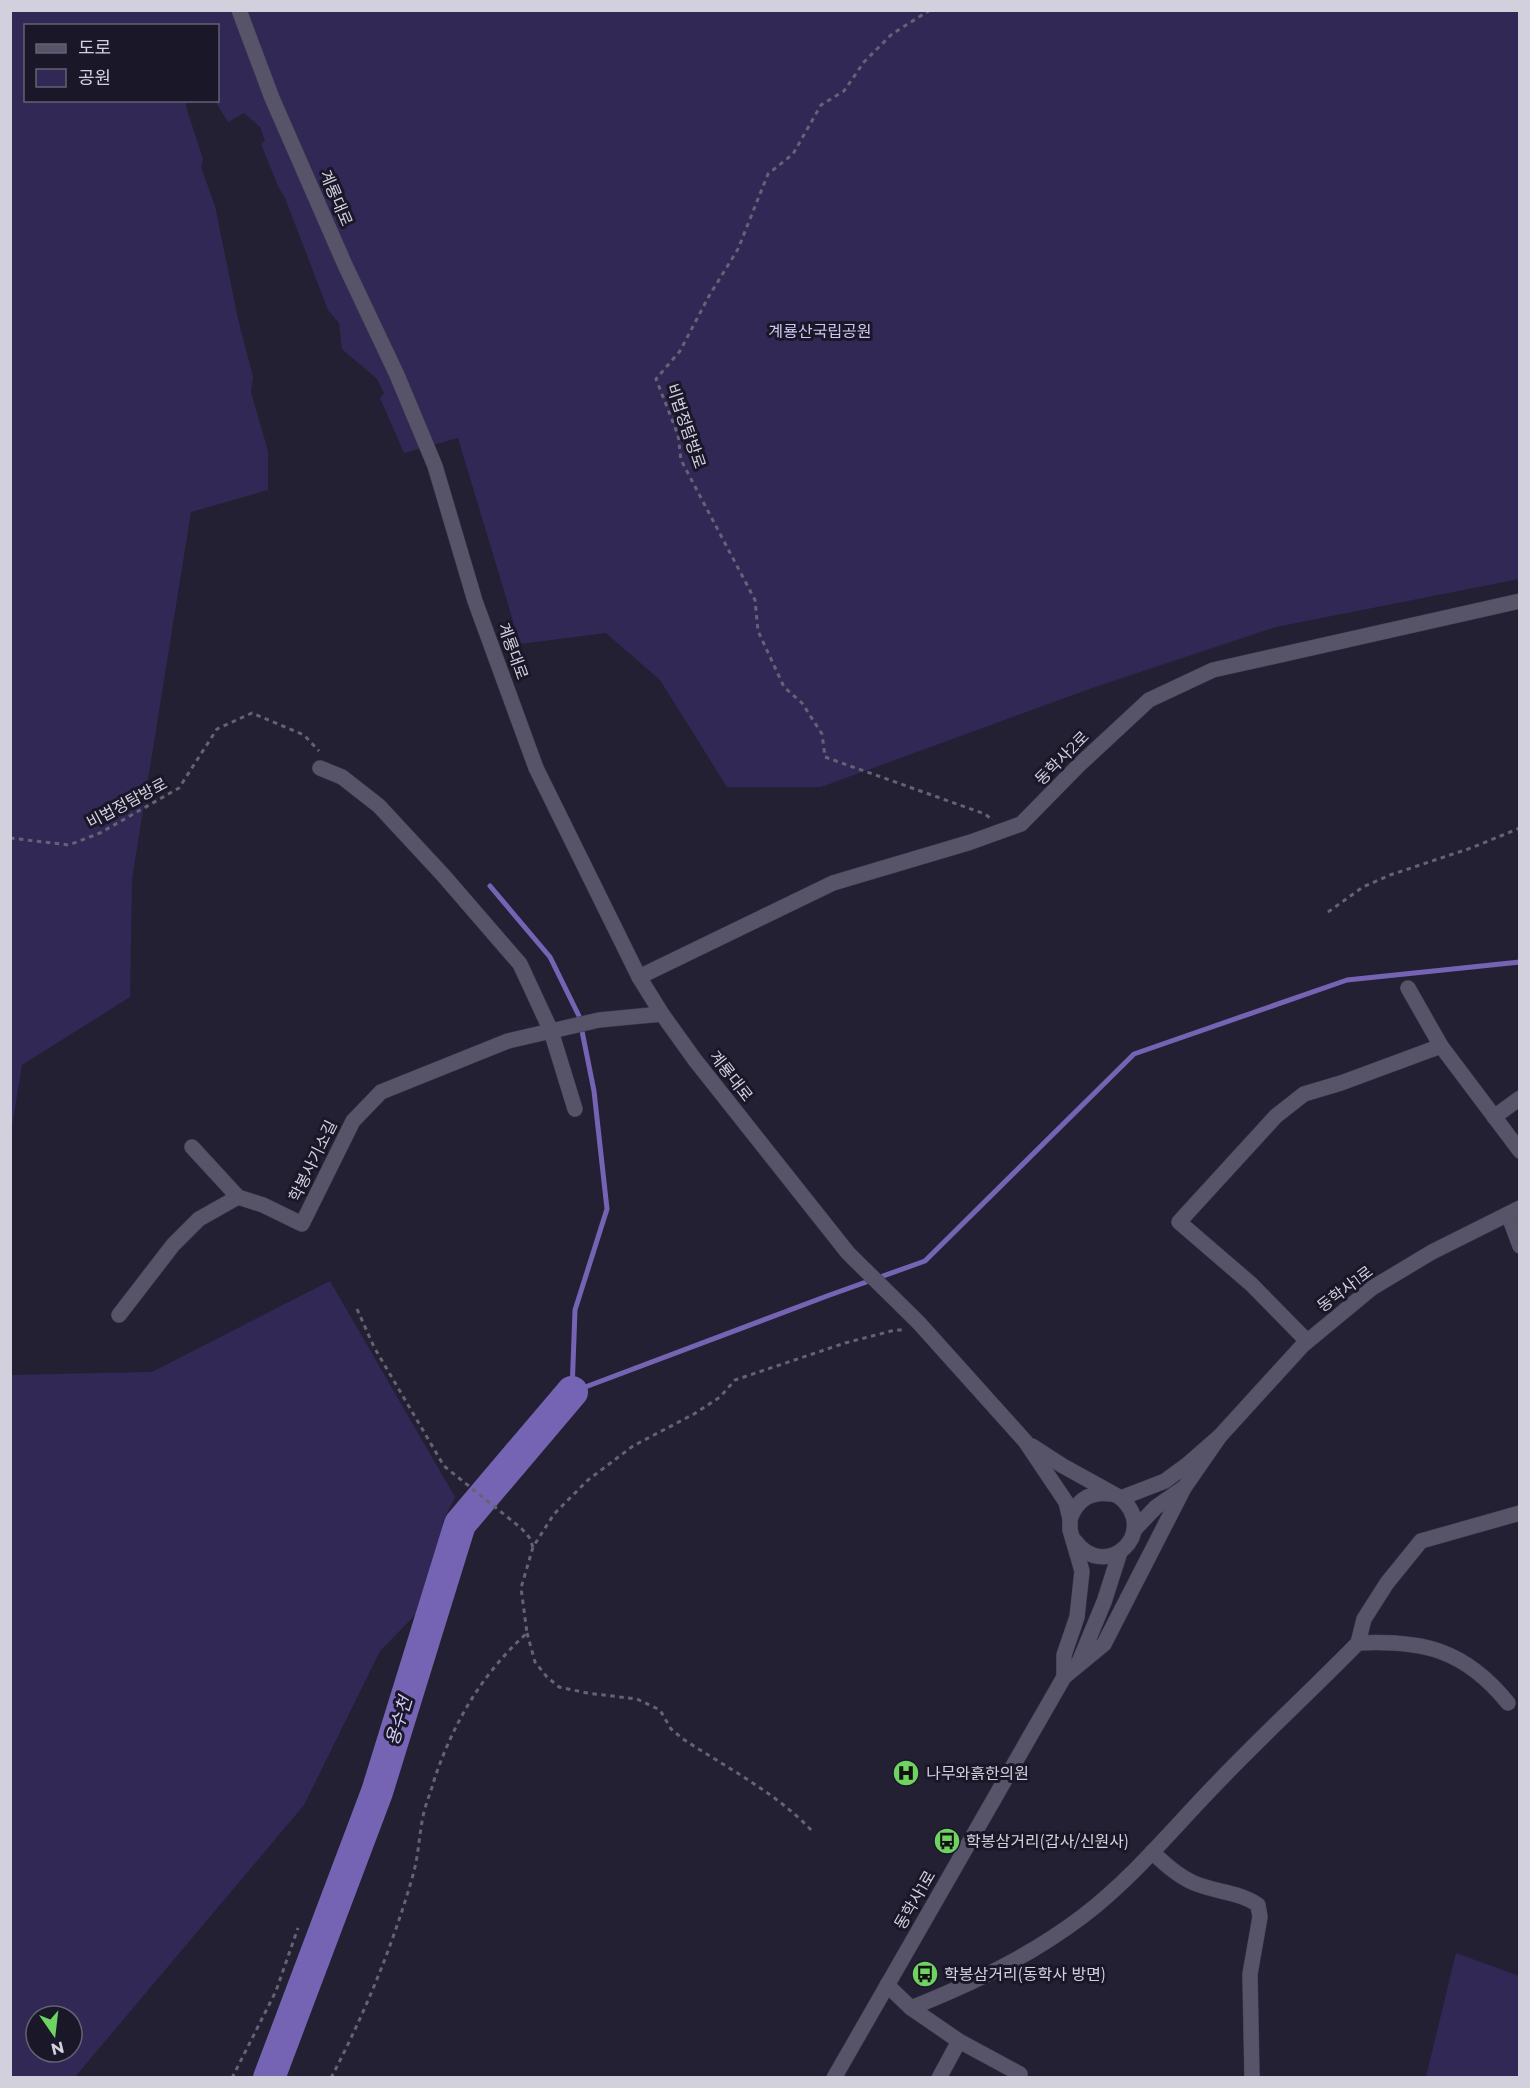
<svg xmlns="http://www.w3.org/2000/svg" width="1530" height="2088" font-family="Montserrat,'Noto Sans KR',sans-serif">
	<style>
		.green { fill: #322856; fill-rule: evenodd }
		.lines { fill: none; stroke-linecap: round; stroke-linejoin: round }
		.stream { stroke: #7464b3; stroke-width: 5 }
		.river { stroke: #7464b3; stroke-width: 32 }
		.minor-casing { stroke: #403d4d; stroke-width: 16 }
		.path { stroke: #656373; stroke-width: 3; stroke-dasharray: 4.5 4.5; stroke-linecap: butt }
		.minor { stroke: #57546a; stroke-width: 15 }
		.labels { text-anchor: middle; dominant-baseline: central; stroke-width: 6; stroke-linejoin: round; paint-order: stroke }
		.street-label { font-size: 16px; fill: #d2d0dd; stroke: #1a1729 }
		.park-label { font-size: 16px; fill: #ccc6f1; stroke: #1a1729 }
		.poi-label { font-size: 16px; fill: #d2d0dd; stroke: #1a1729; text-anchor: start }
		.water-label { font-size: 18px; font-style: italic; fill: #d2ccf8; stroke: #1a1729 }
	</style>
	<rect width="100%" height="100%" fill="#232033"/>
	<g class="green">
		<path d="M 11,11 L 1519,11 L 1519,579 L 1276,627 L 1092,688 L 821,787 L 727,787 L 660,680 L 606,633 L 520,644 L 458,438 L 404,453 L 380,398 L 384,393 L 377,379 L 342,349 L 339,323 L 328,310 L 285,198 L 278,186 L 261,144 L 265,141 L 260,127 L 244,113 L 228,122 L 215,101 L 218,100 L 218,26 L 26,26 L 26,100 L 187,101 L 186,107 L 203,159 L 201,167 L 215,206 L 238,319 L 253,377 L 251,392 L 268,451 L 268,490 L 191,512 L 132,879 L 130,997 L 22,1065 L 11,1132 Z"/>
		<path d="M 330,1281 L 455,1497 L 443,1521 L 445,1535 L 443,1557 L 434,1589 L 420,1610 L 380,1651 L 304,1805 L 75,2077 L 11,2077 L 11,1375 L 152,1372 ZM 36,2016 L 72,2016 L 72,2052 L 36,2052 Z"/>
		<path d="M 1456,1953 L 1519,1976 L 1519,2077 L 1426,2077 Z"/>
	</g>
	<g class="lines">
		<path class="stream" d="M 490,886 L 550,957 L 579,1016 L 594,1091 L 607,1209 L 575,1310 L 572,1392 L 827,1296 L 925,1261 L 1134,1054 L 1347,980 L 1520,962"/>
		<path class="river" d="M 269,2078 L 377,1792 L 460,1524 L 572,1392"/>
		<defs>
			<g id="minor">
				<path d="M 239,10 L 272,98 L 345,265 L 397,375 L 435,466 L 475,601 L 536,768 L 639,977 L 662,1014 L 695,1060 L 848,1253 L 919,1323 L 1025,1441 L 1066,1502 L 1070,1519 L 1070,1530 L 1082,1571 L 1077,1617 L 1064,1655 L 1064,1677"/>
				<path d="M 320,768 L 342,777 L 379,806 L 443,875 L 520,964 L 551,1031 L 575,1109"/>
				<path d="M 639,977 L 833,883 L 971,842 L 1021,824 L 1079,765 L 1149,700 L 1213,670 L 1520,601"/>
				<path d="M 1408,988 L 1441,1046 L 1520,1151"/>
				<path d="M 1494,1117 L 1520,1098"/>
				<path d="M 192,1147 L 238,1197 L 263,1205 L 302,1224 L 353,1121 L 381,1092 L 508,1041 L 599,1020 L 662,1014"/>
				<path d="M 1508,1214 L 1520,1246"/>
				<path d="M 119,1315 L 173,1245 L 199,1219 L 238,1197"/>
				<path d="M 1307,1341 L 1251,1284 L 1179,1222 L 1276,1116 L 1304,1094 L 1341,1083 L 1441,1046"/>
				<path d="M 1032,1446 L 1063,1466 L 1121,1498 C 1160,1534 1105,1582 1075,1541"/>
				<path d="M 1121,1498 L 1165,1481 L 1188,1464 L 1220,1436 L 1303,1345 L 1372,1288 L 1432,1252 L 1520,1208"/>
				<path d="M 1070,1519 C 1077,1500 1090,1491 1111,1494"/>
				<path d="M 1134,1530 L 1156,1507 L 1182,1489"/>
				<path d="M 1358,1643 C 1424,1640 1465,1650 1508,1703"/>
				<path d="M 1079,1662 L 1104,1602 L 1120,1552"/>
				<path d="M 1152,1852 C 1165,1864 1178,1876 1194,1883 C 1215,1892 1240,1892 1258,1905 L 1260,1917 L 1250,1974 L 1252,2078"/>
				<path d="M 887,1985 L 911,2008 L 959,2041 L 1020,2074 L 1018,2078"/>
				<path d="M 911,2008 C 973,1983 1029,1957 1083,1916 C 1134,1877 1174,1827 1219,1781 C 1264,1734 1312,1690 1358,1643 L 1364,1619 L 1387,1583 L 1421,1541 L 1520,1513"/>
				<path d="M 834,2078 L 1064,1677 L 1104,1644 L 1184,1488 L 1220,1436"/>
				<path d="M 939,2078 L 959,2041"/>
			</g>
		</defs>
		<use href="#minor" class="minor-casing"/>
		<g class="path">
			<path d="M 930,10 L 892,34 L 864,62 L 844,91 L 821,105 L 793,154 L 768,174 L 738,249 L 709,296 L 680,351 L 656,379 L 678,435 L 681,460 L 755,600 L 758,631 L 784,687 L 802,703 L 822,734 L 825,757 L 985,814 L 990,818"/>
			<path d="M 10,838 L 69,845 L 100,833 L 179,788 L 217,729 L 252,713 L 304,735 L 319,751"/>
			<path d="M 1328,912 L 1363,887 L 1390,875 L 1471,848 L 1520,828"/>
			<path d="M 357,1309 L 374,1347 L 444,1466 L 521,1528 L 529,1537 L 533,1547"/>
			<path d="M 527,1633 L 535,1662 L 547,1677 L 559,1687 L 587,1693 L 637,1699 L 660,1710 L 671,1729 L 683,1739 C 727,1768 777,1793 813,1832"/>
			<path d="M 232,2078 L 276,1991 L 298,1928"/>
			<path d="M 331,2078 C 365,2013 393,1945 413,1875 C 419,1854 419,1833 424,1812 C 427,1800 432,1789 435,1777 C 455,1720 482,1674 527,1633 L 521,1588 L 533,1547 L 554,1514 L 588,1480 L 633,1446 L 694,1414 L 720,1397 L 735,1380 L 845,1343 L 895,1330 L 904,1330"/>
		</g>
		<use href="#minor" class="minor"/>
	</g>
	<defs>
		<symbol id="hospital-disc" viewBox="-11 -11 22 22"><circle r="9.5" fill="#6ed360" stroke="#1a1729"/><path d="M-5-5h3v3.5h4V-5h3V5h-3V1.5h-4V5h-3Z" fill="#111"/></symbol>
		<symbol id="bus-disc" viewBox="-11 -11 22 22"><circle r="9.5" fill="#6ed360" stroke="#1a1729"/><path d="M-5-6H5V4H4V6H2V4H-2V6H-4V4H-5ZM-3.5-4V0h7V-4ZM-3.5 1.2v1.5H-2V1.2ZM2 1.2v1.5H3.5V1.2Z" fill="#111"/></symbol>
	</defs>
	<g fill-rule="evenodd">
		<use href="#hospital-disc" x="891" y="1758" width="30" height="30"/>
		<use href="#bus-disc" x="932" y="1826" width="30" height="30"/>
		<use href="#bus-disc" x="910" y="1959" width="30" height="30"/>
	</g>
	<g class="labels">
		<g class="street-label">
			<text transform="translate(336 198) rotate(67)">계룡대로</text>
			<text transform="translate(686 426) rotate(71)">비법정탐방로</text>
			<text transform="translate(513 651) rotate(70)">계룡대로</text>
			<text transform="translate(1062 758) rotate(-45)">동학사2로</text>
			<text transform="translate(127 803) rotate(-28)">비법정탐방로</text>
			<text transform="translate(731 1076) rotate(52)">계룡대로</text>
			<text transform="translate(313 1161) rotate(-64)">학봉사기소길</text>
			<text transform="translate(1345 1289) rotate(-37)">동학사1로</text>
			<text transform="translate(915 1900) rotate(-60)">동학사1로</text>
		</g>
		<g class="park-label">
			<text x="820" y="331">계룡산국립공원</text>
		</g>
		<g class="poi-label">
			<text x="926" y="1773">나무와흙한의원</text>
			<text x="966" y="1841">학봉삼거리(갑사/신원사)</text>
			<text x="944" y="1974">학봉삼거리(동학사 방면)</text>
		</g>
		<g class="water-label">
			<text transform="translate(399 1721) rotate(-73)">용수천</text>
		</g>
	</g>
	<rect width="1530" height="2088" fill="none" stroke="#d2d0dd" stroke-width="24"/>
	<rect x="24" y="24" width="195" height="78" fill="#1a1729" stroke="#646171" stroke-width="1.5"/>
	<rect x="36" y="44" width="30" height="9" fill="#57546a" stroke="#646171" stroke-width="1.5"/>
	<text x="78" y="54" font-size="18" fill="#d2d0dd">도로</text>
	<rect x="36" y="69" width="30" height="18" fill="#322856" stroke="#646171" stroke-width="1.5"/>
	<text x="78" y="84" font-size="18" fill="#d2d0dd">공원</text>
	<g transform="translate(54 2034) rotate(166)"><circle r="28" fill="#1a1729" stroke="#646171" stroke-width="1.5"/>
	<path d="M0-4.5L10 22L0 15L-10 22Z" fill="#6ed360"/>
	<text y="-9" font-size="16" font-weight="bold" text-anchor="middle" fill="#d2d0dd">N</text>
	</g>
</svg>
